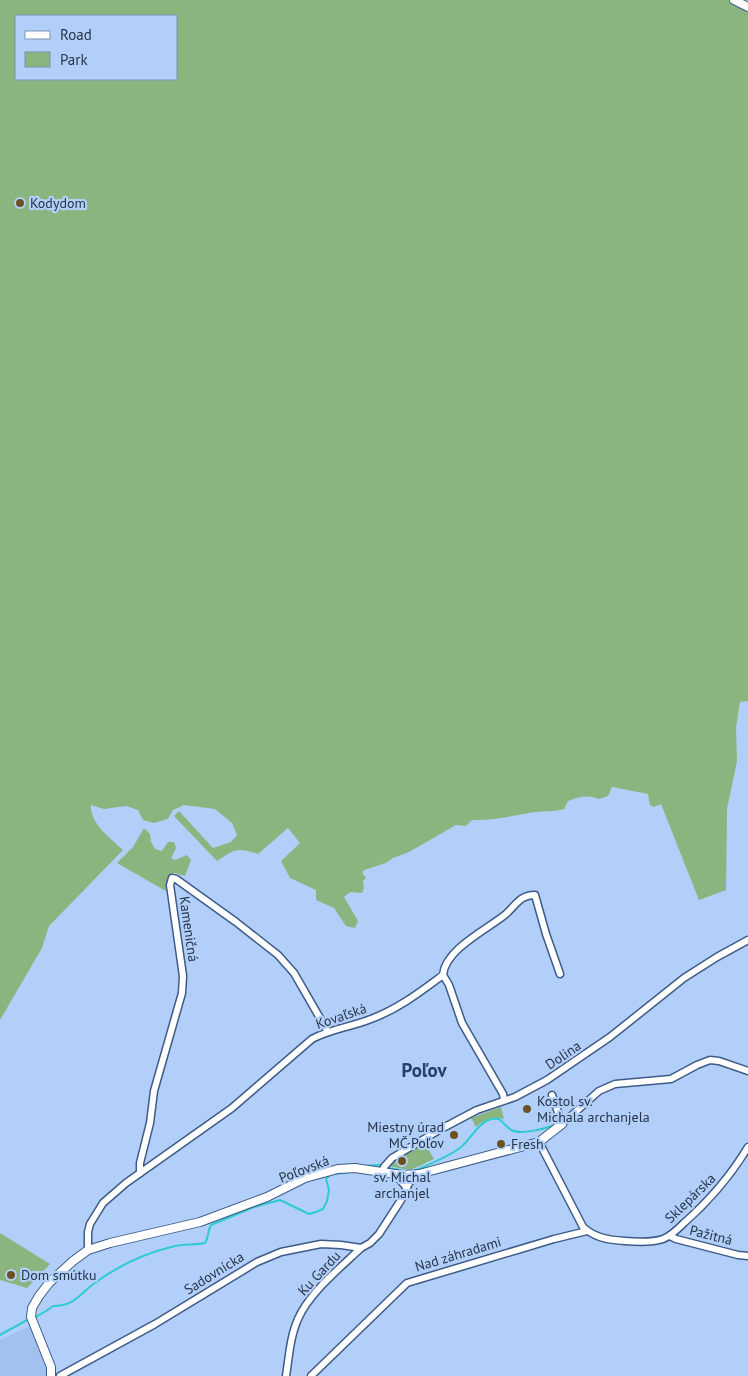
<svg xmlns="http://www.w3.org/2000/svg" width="748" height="1376" font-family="'PT Sans',sans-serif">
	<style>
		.built { fill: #a3c1ef }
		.green { fill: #8bb57e; fill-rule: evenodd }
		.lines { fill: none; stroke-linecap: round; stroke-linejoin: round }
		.stream { stroke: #2dccd2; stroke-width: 2 }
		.minor-casing { stroke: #3d5b89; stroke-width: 9 }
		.tertiary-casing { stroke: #3d5b89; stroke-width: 10 }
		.minor { stroke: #fff; stroke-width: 6 }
		.tertiary { stroke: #fff; stroke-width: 8 }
		.poi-dot { fill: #6c5123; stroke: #b2cff9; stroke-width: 2 }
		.labels { text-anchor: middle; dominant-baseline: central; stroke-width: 4.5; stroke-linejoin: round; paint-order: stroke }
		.poi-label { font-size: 14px; fill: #27354a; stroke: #b2cff9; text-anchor: start }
		.street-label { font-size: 14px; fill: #27354a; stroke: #b2cff9 }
		.district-label { font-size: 19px; font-weight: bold; fill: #24416d; stroke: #b2cff9 }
	</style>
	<rect width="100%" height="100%" fill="#b2cff9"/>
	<path class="built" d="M 34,1324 L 51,1376 L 0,1376 L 0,1340 Z"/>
	<g class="green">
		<path d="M 0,0 L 734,0 L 748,8 L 748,701 L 740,702 L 736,727 L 737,761 L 727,809 L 726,890 L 699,900 L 661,804 L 654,807 L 650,805 L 648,794 L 612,787 L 608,796 L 599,799 C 587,794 579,797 568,801 L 564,809 C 554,812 545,811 536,812 C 514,815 494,821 472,820 L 466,826 L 456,825 L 409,852 L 393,858 L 386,863 L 364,870 L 362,873 L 366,878 L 363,881 L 364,888 L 362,893 L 350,892 L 344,897 L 358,921 L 355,928 L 346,926 L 334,908 L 316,900 L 316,890 L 290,878 L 281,861 L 300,843 L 288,828 L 258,854 C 236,847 235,849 217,861 L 174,816 L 179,811 L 213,848 L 231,842 L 237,835 L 232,823 L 215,809 L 184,805 L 173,810 L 168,819 L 154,823 L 143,820 L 138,810 L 126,806 L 104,809 L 91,805 C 90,824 110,838 123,850 L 49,926 L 42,948 L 0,1020 ZM 16,16 L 176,16 L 176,79 L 16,79 Z"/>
		<path d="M 144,828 L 150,834 L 151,842 L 155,849 L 162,851 L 168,842 L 174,842 L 176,848 L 171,858 L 175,860 L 187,855 L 191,860 L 185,876 L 174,873 L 171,877 L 171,894 L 117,863 L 133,847 Z"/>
		<path d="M 501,1107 L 504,1119 C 494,1116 484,1120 476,1127 L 471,1118 Z"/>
		<path d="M 424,1142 L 434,1159 C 413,1169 413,1172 390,1166 L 394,1161 Z"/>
		<path d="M 0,1233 L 50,1264 L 27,1288 L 0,1280 Z"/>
	</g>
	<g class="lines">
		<g class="stream">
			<path d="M 363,1166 L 380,1165"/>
			<path d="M 389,1168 L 405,1171"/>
			<path d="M 414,1171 C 426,1166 450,1155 460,1148 C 472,1139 480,1116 499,1119 C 503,1122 507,1127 511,1130 C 521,1135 544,1129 555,1125"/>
			<path d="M 335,1174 L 357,1171"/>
			<path d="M 34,1318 L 46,1311 L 53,1306 C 75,1306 79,1294 95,1283 C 119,1265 145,1253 175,1246 C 185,1244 195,1245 205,1243 C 209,1237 207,1232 211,1225 L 254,1207 L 280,1200 L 309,1214 L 316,1212 L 323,1209 L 327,1201 L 329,1190 L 326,1179 L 330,1175"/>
			<path d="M 0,1335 L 29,1319"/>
		</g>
		<defs>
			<g id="minor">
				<path d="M 443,975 L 449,985 L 462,1023 L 503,1094 L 504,1100"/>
				<path d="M 552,1095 L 562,1124 L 599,1091 L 615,1084 L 671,1079 L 697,1065 L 710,1060 L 719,1061 L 748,1071"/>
				<path d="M 539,1142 L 583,1227 C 595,1238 609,1240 625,1241 C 637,1242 651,1243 663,1239 C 671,1236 678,1229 684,1223 C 710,1200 730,1177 748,1147"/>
				<path d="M 383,1171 L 384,1167 L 392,1158 L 441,1129 L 477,1110 L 515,1097 L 547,1080 L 610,1037 L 684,978 L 717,957 L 748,940"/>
				<path d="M 140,1173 L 140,1163 L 150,1123 L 154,1091 L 182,993 L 183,976 L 170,885 L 172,878 L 176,879 L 236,922 L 278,955 L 294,973 L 328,1032"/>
				<path d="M 395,1174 L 407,1188"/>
				<path d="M 670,1236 L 676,1239 L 738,1255 L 748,1256"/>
				<path d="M 88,1250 L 88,1232 L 90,1224 L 103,1203 L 126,1183 L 232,1108 L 312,1039 C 330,1029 351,1027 371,1019 C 398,1009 420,992 443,975 C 445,949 488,929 506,914 C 516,905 520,895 535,895 L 546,934 L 560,974"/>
				<path d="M 60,1376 L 155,1324 L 257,1262 L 281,1252 L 321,1244 L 341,1245 L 361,1248 L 370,1243 L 379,1234 L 401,1200 L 409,1183 L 419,1174"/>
				<path d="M 286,1376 C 289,1357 290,1337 298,1319 C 309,1293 340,1268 361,1248"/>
				<path d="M 311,1376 L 407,1283 L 554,1239 L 587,1231"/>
			</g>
			<g id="tertiary">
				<path d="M 734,0 L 748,7"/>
				<path d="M 51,1376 L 51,1367 L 31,1317 L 32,1308 L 39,1296 L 49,1283 L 73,1261 L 88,1250 L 110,1243 L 200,1222 L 267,1197 L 305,1178 L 338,1169 L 355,1168 L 402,1175 L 419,1174 L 539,1142 L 562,1124"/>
			</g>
		</defs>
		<use href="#minor" class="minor-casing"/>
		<use href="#tertiary" class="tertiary-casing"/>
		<use href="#minor" class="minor"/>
		<use href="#tertiary" class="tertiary"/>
	</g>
	<g class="poi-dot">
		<circle cx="20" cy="203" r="5"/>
		<circle cx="527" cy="1109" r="5"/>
		<circle cx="454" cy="1135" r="5"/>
		<circle cx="501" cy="1144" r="5"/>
		<circle cx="402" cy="1161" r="5"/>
		<circle cx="11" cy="1275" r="5"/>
	</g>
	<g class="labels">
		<g class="poi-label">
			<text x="30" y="203">Kodydom</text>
			<text x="537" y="1101">Kostol sv.<tspan x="537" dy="16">Michala archanjela</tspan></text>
			<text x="444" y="1127" text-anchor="end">Miestny úrad<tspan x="444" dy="16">MČ Poľov</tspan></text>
			<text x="511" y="1144">Fresh</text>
			<text x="402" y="1177" text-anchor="middle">sv. Michal<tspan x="402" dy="16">archanjel</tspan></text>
			<text x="21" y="1275">Dom smútku</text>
		</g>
		<g class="street-label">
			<text transform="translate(189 929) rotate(82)">Kameničná</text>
			<text transform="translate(341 1016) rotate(-19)">Kovaľská</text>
			<text transform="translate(563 1055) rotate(-34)">Dolina</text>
			<text transform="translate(304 1169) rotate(-21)">Poľovská</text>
			<text transform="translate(690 1198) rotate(-44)">Sklepárska</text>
			<text transform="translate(711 1235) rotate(14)">Pažitná</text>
			<text transform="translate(458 1254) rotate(-17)">Nad záhradami</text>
			<text transform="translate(214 1273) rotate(-32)">Sadovnícka</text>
			<text transform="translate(319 1273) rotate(-47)">Ku Gardu</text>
		</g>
		<g class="district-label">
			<text x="424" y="1070">Poľov</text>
		</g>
	</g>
	<rect x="15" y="15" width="162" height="65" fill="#b2cff9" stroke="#7a91b3"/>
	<rect x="25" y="31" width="25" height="8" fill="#ffffff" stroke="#7a91b3"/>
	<text x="60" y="40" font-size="15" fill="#27354a">Road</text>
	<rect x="25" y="52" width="25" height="15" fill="#8bb57e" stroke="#7a91b3"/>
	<text x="60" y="65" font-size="15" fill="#27354a">Park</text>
</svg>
